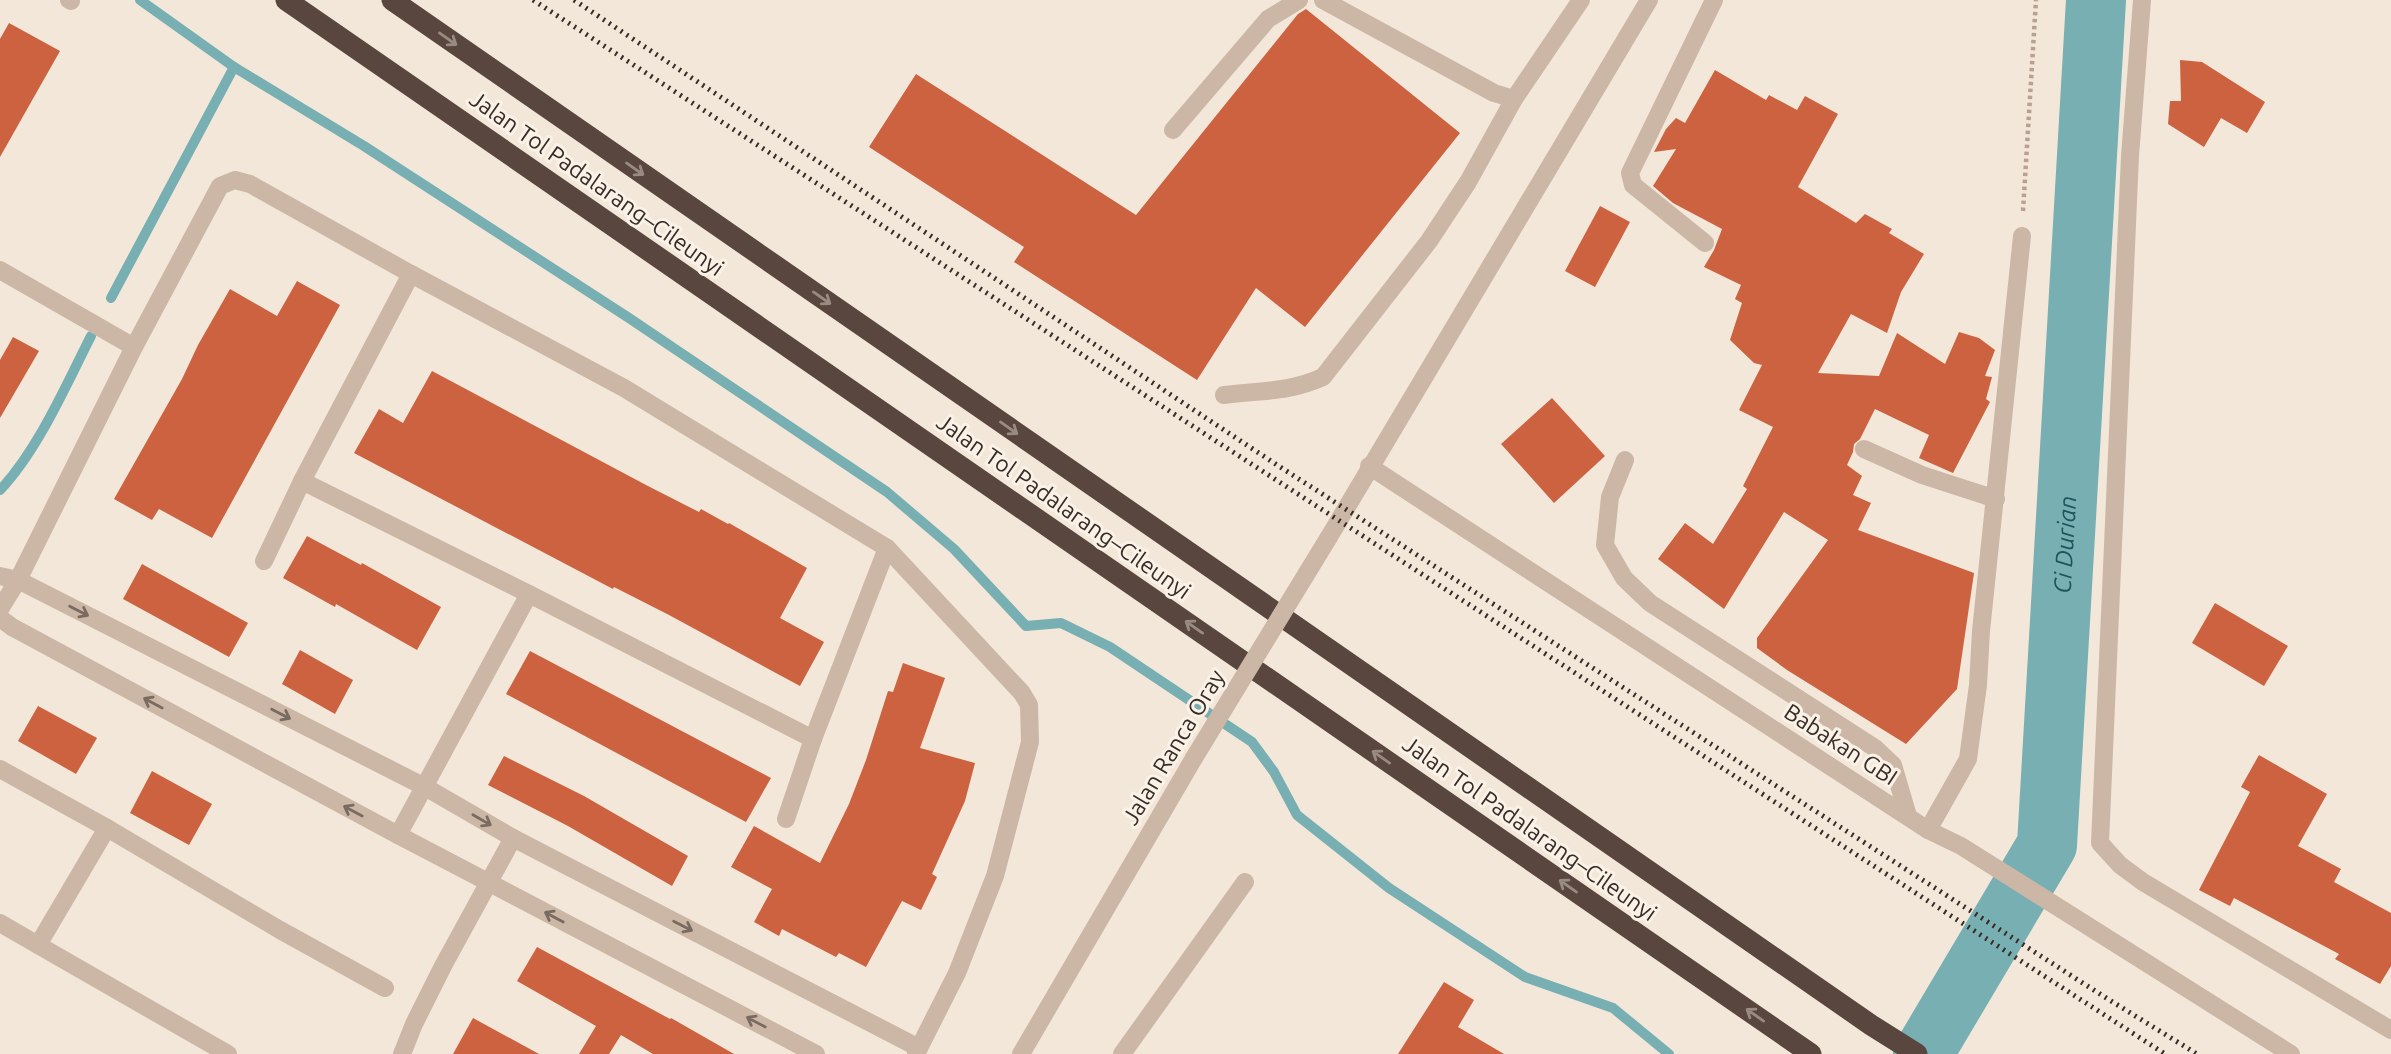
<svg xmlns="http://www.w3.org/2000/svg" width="2391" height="1054" font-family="Ubuntu,sans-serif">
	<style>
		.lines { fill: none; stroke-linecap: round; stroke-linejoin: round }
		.stream { stroke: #78afb2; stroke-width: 10 }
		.river { stroke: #78afb2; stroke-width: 60 }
		.building { fill: #cc623f }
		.path { stroke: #b8a190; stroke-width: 4.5; stroke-dasharray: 3.5 3.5; stroke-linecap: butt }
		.minor { stroke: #ccb7a6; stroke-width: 18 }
		.highway { stroke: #59463e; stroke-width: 21 }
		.rail { stroke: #372c27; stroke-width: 5; stroke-dasharray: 2 5; stroke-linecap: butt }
		.minor-bridge { stroke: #ccb7a6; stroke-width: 18 }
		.oneway { stroke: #998b82 }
		.oneway2 { stroke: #7a6b60 }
		.labels { text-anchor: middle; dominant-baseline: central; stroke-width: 6; stroke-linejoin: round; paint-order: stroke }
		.street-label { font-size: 23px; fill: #372c27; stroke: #faf2e7 }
		.water-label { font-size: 24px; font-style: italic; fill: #1a565b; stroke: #faf2e7 }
	</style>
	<rect width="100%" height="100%" fill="#f3e7da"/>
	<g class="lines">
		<g class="stream">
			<path d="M 140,0 L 234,67 L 364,146 L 629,318 L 887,492 L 954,549 L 1026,626 L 1061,623 L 1110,647 L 1252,742 L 1274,772 L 1297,815 L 1389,888 L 1525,977 L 1613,1008 L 1669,1054"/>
			<path d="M 111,298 L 234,67"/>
			<path d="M 0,490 C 38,450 66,385 91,336"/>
		</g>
		<path class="river" id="s1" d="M 1923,1054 L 2047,845 L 2096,0"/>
	</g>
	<g class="building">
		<path d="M 1306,9 L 1460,133 L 1305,327 L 1256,288 L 1197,380 L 1014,262 L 1024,247 L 869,147 L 916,74 L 1136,215 L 1298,14 Z"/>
		<path d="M 9,23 L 60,51 L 0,157 L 0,39 Z"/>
		<path d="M 2180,60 L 2202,62 L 2265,102 L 2247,133 L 2221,118 L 2204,147 L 2168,124 L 2170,101 L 2181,101 Z"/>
		<path d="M 1715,70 L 1766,100 L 1769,95 L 1797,110 L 1805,96 L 1838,114 L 1798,187 L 1856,223 L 1865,214 L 1892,229 L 1889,233 L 1924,254 L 1901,292 L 1887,333 L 1851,314 L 1818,373 L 1879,376 L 1897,333 L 1945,364 L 1959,332 L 1979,338 L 1995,350 L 1985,376 L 1992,377 L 1986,399 L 1990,402 L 1953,473 L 1919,458 L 1929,435 L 1875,409 L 1860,439 L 1854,444 L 1853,452 L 1847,465 L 1862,476 L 1853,495 L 1871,503 L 1858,530 L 1974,573 L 1957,689 L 1906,744 L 1787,670 L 1757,648 L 1757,638 L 1828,540 L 1784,512 L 1724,609 L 1658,559 L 1685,523 L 1713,544 L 1747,489 L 1743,486 L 1773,427 L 1739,410 L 1762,365 L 1754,363 L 1730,340 L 1742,303 L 1735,299 L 1741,285 L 1704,267 L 1714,250 L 1722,229 L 1673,203 L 1653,186 L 1676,149 L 1654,152 L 1666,129 L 1676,118 L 1685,123 Z"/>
		<path d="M 1600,206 L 1630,222 L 1595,287 L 1565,271 Z"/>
		<path d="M 297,281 L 340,305 L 212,538 L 159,509 L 152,520 L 114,499 L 182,379 L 198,345 L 230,289 L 277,316 Z"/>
		<path d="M 13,337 L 39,351 L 0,418 L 0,360 Z"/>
		<path d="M 432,371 L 646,485 L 699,512 L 701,509 L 728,524 L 729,523 L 807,568 L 780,618 L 824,642 L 800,686 L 669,615 L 614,587 L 613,589 L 354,453 L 379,409 L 403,423 Z"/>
		<path d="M 1552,398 L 1605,456 L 1554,503 L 1501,444 Z"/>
		<path d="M 307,536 L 361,565 L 362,563 L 441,607 L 417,650 L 336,604 L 335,607 L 283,578 Z"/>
		<path d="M 142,564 L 248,623 L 229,657 L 123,599 Z"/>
		<path d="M 2215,603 L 2288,646 L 2264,686 L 2192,643 Z"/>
		<path d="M 300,650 L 353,680 L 335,714 L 282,684 Z"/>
		<path d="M 530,651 L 771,778 L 746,822 L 506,694 Z"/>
		<path d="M 903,663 L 945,678 L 920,748 L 975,763 L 965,801 L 932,874 L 937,877 L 921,910 L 902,901 L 866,967 L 839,953 L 836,957 L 782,929 L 779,936 L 754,922 L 772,889 L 731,867 L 754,826 L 820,863 L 849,804 L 866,760 L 888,691 L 893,692 Z"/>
		<path d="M 38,706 L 97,738 L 76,774 L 18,741 Z"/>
		<path d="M 2259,755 L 2327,794 L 2298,846 L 2341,869 L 2334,882 L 2391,913 L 2391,966 L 2380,984 L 2335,959 L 2339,954 L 2234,898 L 2230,906 L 2199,890 L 2250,792 L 2241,787 Z"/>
		<path d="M 504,756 L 584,796 L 688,856 L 672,886 L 568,826 L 488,785 Z"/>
		<path d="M 152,771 L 212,804 L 189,845 L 130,813 Z"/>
		<path d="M 537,947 L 670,1019 L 671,1018 L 734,1054 L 653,1054 L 621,1035 L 609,1054 L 579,1054 L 596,1026 L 517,981 Z"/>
		<path d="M 1444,982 L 1474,1000 L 1458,1027 L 1504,1054 L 1398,1054 Z"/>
		<path d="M 473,1018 L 539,1054 L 453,1054 Z"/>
	</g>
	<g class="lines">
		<path class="path" d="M 2023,211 L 2036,0"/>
		<g class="minor">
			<path d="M 69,0 L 71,1"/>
			<path d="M 1323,0 L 1494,93 L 1514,99"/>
			<path d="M 2142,0 L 2130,156 L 2100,843 L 2120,865 L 2143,882 L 2391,1030"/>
			<path d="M 1173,130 L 1268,19 L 1299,0"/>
			<path d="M 1705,243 L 1633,185 L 1630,173 L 1714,0"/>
			<path d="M 0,270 L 134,347"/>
			<path d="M 411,274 L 624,388 L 887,548 L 1022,693 L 1029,705 L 1030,742 L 995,876 L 957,973 L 916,1054"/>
			<path d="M 1224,395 C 1262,390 1287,393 1323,377 L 1429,241 L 1468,182 L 1514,99 L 1581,0"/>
			<path d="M 1864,449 L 1922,475 L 1996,499"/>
			<path d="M 1625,460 L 1610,497 L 1605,545 L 1624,578 L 1650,603 L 1875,748 L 1893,765 L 1908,816"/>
			<path d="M 1369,466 L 1928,830 L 1961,846 L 2291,1054"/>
			<path d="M 1329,537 L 1649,0"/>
			<path d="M 264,561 L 302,481"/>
			<path d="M 0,576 L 18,580 L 425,787 L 513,838 L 919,1048"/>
			<path d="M 529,594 L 813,739 L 887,548"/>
			<path d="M 0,609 L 18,580 L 134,347 L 220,186 L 235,180 L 250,184 L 411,274 L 302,481 L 529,594 L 398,835"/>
			<path d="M 0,618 L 12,627 L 398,835 L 816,1054"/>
			<path d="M 0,769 L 107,828 L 38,945 L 0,923"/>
			<path d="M 786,819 L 813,739"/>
			<path d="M 107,828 L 280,930 L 385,988"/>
			<path d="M 1928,830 L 1968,759 L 1978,685 L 1981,631 L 2022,236"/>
			<path d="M 38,945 L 228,1054"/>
			<path d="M 402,1054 L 414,1024 L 443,966 L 513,838"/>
			<path d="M 1021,1054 L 1194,758"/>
			<path d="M 1122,1054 L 1245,882"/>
		</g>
		<g class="highway">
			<path d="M 286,0 L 1811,1054"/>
			<path d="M 392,0 L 1871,1025 L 1917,1054"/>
		</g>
		<g class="rail">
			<path d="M 533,0 L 2165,1054"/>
			<path d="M 574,0 L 1274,463 L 2103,996 L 2197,1054"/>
		</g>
		<path class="minor-bridge" d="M 1194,758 L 1329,537"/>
	</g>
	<defs><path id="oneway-shaft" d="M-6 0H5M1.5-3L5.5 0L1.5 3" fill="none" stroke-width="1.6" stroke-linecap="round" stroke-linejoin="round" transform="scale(1.75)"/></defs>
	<g class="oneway">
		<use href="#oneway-shaft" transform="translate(448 39) rotate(35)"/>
		<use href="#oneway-shaft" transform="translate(635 169) rotate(35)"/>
		<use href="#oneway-shaft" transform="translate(822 298) rotate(35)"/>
		<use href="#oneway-shaft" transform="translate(1009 428) rotate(35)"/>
		<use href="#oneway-shaft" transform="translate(1194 627) rotate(-145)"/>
		<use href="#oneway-shaft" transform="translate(1381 757) rotate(-145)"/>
		<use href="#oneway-shaft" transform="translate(1568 886) rotate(-145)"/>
		<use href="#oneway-shaft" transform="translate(1755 1015) rotate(-145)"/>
	</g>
	<g class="oneway2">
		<use href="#oneway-shaft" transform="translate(79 611) rotate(27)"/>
		<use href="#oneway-shaft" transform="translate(153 703) rotate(-152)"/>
		<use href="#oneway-shaft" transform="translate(281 714) rotate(27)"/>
		<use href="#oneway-shaft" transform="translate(353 811) rotate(-152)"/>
		<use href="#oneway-shaft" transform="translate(482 820) rotate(30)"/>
		<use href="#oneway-shaft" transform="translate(554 917) rotate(-152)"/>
		<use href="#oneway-shaft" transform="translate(683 926) rotate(27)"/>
		<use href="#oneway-shaft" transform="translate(756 1022) rotate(-152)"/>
	</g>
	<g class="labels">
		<g class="street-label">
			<text transform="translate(597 183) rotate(35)">Jalan Tol Padalarang–Cileunyi</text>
			<text transform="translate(1064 506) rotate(35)">Jalan Tol Padalarang–Cileunyi</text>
			<text transform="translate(1841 744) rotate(33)">Babakan GBI</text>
			<text transform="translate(1173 747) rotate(-59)">Jalan Ranca Oray</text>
			<text transform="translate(1530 828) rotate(35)">Jalan Tol Padalarang–Cileunyi</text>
		</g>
		<g class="water-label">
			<text stroke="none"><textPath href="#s1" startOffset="544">Ci Durian</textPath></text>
		</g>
	</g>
</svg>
